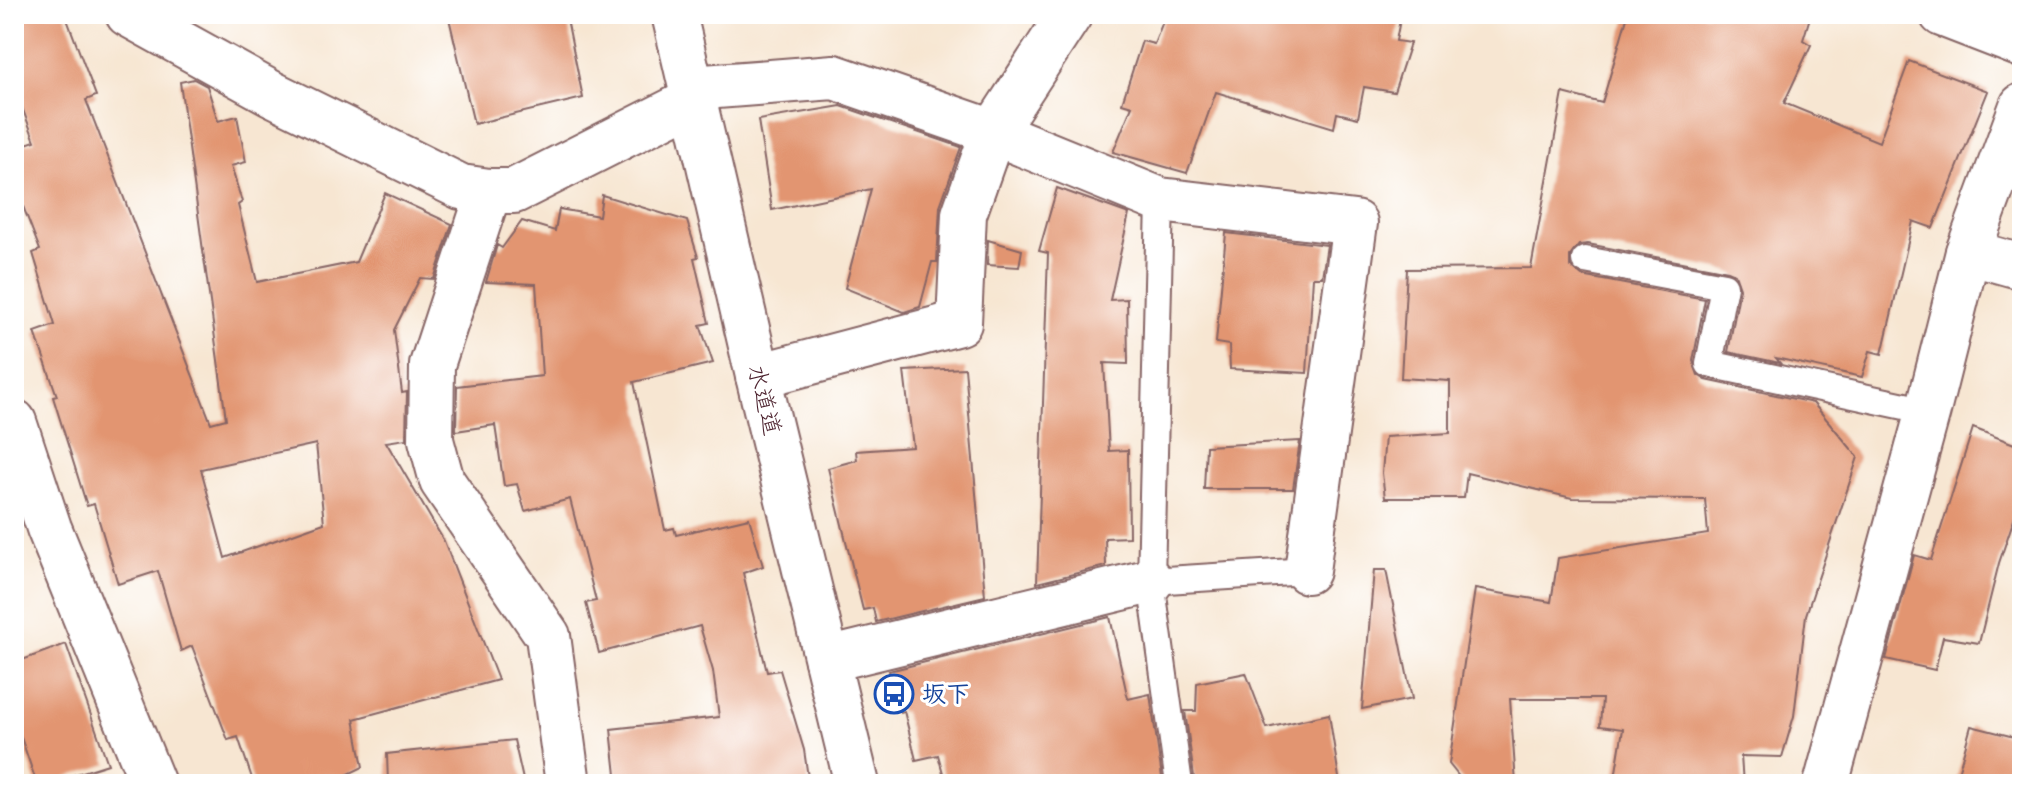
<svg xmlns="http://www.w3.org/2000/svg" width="2036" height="798" font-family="'Balsamiq Sans','Klee One',sans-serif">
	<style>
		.building { fill: #e29571; fill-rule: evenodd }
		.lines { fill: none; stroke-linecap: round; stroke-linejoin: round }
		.lane-casing { stroke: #876565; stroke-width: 30 }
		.street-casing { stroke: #876565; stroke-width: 48 }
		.secondary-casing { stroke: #876565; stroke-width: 48 }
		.primary-casing { stroke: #876565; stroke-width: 48 }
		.lane { stroke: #fff; stroke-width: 26 }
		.street { stroke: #fff; stroke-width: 44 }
		.secondary { stroke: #fff; stroke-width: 44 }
		.primary { stroke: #fff; stroke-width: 44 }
		.labels { text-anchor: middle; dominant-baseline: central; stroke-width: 6; stroke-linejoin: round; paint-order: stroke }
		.street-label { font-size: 24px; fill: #4a1f2b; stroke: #fff }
		.transit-label { font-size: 24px; font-weight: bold; fill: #164399; stroke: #fff; text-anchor: start }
	</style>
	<rect width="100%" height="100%" fill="#fff"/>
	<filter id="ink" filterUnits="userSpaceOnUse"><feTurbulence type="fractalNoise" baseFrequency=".0125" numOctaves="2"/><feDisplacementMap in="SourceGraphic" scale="16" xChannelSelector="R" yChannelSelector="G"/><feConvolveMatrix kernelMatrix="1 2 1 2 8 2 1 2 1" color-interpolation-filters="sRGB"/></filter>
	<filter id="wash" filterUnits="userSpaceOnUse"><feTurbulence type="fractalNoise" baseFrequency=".006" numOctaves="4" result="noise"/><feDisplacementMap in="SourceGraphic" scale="32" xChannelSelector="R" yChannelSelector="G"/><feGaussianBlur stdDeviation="1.8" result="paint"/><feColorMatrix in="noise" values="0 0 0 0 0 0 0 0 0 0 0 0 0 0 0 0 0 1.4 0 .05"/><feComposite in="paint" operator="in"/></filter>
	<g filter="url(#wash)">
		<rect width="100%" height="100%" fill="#f7e6d2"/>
		<g id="blocks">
			<g class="building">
				<path d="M 14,14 L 65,14 L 96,96 L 86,100 L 211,423 L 226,419 L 180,82 L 194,79 L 207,86 L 218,121 L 237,116 L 246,162 L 231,166 L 242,202 L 238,205 L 257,282 L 356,262 L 385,193 L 452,224 L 434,279 L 420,278 L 394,330 L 402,393 L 407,392 L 406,439 L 386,442 L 444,541 L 498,680 L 354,719 L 363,767 L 328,784 L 254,784 L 238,737 L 228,740 L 192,646 L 181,651 L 158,571 L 118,584 L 94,504 L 87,506 L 53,397 L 57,396 L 35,332 L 55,325 L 33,253 L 40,250 L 14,183 L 14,148 L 35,141 L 14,87 ZM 316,444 L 324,523 L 225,558 L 201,469 Z"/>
				<path d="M 448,14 L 566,14 L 583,98 L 474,124 Z"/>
				<path d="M 1166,14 L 1401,14 L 1396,41 L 1410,43 L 1394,92 L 1364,87 L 1358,118 L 1337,113 L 1334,128 L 1216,92 L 1187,173 L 1113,152 L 1132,106 L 1122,103 L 1142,41 L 1154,44 Z"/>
				<path d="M 1628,14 L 1811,14 L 1803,40 L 1811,45 L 1784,103 L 1879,142 L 1909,61 L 1988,91 L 1933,228 L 1913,221 L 1882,354 L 1870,351 L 1862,377 L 1776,358 L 1780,363 L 1728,352 L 1740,288 L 1735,274 L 1728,271 L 1588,244 L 1579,245 L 1570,256 L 1570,266 L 1582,276 L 1705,299 L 1693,361 L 1698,375 L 1706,380 L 1813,403 L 1858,457 L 1806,615 L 1794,716 L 1782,757 L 1741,756 L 1743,784 L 1614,784 L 1623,729 L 1600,726 L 1602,699 L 1510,699 L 1516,784 L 1465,784 L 1449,764 L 1475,589 L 1551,602 L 1558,558 L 1708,534 L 1705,499 L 1572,498 L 1467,473 L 1464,498 L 1385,498 L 1382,473 L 1385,437 L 1450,433 L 1450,381 L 1401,378 L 1407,269 L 1531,268 L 1563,93 L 1602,103 Z"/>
				<path d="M 841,106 L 961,147 L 940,206 L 937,262 L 932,262 L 920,307 L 904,312 L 845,288 L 871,189 L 772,210 L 758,120 Z"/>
				<path d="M 1057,188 L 1129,214 L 1110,300 L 1127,299 L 1128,364 L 1104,363 L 1109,451 L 1128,450 L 1129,537 L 1105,538 L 1106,566 L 1037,583 L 1048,253 L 1039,251 Z"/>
				<path d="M 602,195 L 687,221 L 698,257 L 694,258 L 709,323 L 700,325 L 713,363 L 634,382 L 665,530 L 674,528 L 676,535 L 749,518 L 763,566 L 743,573 L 767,672 L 780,670 L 804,750 L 809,784 L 617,784 L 611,729 L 719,717 L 713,671 L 700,626 L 599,653 L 586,603 L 596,601 L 570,499 L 525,511 L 517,484 L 504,486 L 495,425 L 456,431 L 457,386 L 542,376 L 536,284 L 486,282 L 497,245 L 502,248 L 522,221 L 555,231 L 559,209 L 599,216 Z"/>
				<path d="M 1226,233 L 1327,245 L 1322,277 L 1313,277 L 1307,373 L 1230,369 L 1229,345 L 1216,343 Z"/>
				<path d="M 988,240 L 1022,250 L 1019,267 L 987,265 Z"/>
				<path d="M 965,368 L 985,596 L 876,622 L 873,608 L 863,610 L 828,468 L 857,460 L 856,451 L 913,447 L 904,371 Z"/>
				<path d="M 1973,428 L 2022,447 L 2022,495 L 1999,563 L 1979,643 L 1943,637 L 1935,670 L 1886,659 L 1914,555 L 1931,560 Z"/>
				<path d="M 1300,441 L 1293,489 L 1204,489 L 1206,446 Z"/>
				<path d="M 1374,570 L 1386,570 L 1412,699 L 1362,709 Z"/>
				<path d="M 1110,617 L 1128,699 L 1150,694 L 1163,784 L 946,784 L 938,755 L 916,760 L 904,711 L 900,712 L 889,671 Z"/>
				<path d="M 66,644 L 108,764 L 45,784 L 37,784 L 14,717 L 14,663 Z"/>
				<path d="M 1246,673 L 1267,728 L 1329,714 L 1340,784 L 1195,784 L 1185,711 L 1196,711 L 1197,683 Z"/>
				<path d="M 1971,726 L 2022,739 L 2022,784 L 1955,784 Z"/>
				<path d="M 514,740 L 524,784 L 388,784 L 387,754 Z"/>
			</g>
		</g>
	</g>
	<g filter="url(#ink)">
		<use href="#blocks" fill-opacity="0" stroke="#876565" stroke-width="2"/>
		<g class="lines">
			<defs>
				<g id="lane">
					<path d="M 1160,200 L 1151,581 L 1179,784"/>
					<path d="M 1585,260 L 1724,286 L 1709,364 L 1928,411"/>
					<path d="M 1151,581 L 1307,571"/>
				</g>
				<g id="street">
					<path d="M 1942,14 L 2022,45"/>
					<path d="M 691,88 L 834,77 L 993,132 L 1160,200 L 1355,223 L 1307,571"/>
					<path d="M 489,191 L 432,365 L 431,440 L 442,481 L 548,636 L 568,784"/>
					<path d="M 1968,252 L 2022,267"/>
					<path d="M 758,376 L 959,323 L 964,214 L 993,132 L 1070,14"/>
					<path d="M 14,422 L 49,528 L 153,784"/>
					<path d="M 827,660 L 1151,581"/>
					<path d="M 1826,784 L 1928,411 L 1968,252 L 2022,106"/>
				</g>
				<path id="secondary" d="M 128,14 L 271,93 L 461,187 L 489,191 L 514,191 L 694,100"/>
				<path id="primary" d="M 674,14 L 758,376 L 857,784"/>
			</defs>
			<use href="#lane" class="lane-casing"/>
			<use href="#street" class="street-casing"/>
			<use href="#secondary" class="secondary-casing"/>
			<use href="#primary" class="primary-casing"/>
			<use href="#lane" class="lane"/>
			<use href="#street" class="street"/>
			<use href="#secondary" class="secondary"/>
			<use href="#primary" class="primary"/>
		</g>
	</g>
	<defs>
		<symbol id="bus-ring" viewBox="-11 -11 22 22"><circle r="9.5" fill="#fff" stroke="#1a4fb4" stroke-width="1.5"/><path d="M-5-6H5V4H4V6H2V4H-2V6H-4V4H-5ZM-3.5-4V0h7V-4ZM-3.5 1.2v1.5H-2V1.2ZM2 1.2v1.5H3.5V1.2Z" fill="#1a4fb4"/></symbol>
	</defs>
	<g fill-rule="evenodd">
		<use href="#bus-ring" x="872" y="672" width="44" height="44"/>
	</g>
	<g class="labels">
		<g class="street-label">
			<text transform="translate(764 400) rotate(76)">水道道</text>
		</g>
		<g class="transit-label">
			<text x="922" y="694">坂下</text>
		</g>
	</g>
	<rect width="2036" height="798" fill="none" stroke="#fff" stroke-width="48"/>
</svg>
